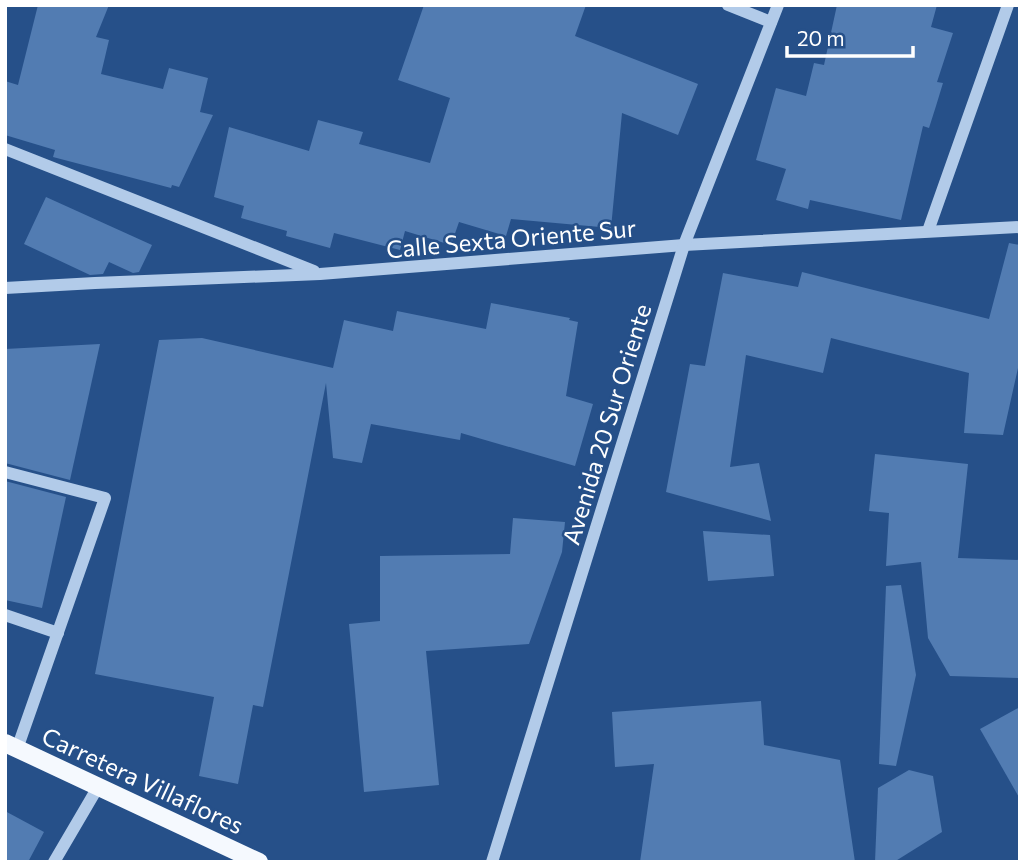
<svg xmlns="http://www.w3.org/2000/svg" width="1025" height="867" font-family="Commissioner,sans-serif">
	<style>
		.building { fill: #527cb2 }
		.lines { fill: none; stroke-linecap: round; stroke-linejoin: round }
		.minor { stroke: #b2cbe9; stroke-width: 12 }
		.major { stroke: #f5f9fe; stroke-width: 18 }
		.labels { text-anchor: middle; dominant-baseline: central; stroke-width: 5; stroke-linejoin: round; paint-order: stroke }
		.street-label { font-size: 24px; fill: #fff; stroke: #265089 }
	</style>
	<rect width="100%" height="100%" fill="#265089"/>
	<g class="building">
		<path d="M 38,5 L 109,5 L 96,37 L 109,40 L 101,74 L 163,89 L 169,68 L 208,78 L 200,112 L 213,115 L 179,187 L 172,185 L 171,188 L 53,157 L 55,150 L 5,135 L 5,81 L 18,85 Z"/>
		<path d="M 424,5 L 586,5 L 575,36 L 698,84 L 678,135 L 622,113 L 611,228 L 511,219 L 506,236 L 459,222 L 451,245 L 405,231 L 400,250 L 334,233 L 330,248 L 286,236 L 287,231 L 241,218 L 244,206 L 214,197 L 229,127 L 309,151 L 318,120 L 363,132 L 359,144 L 430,163 L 450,98 L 398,80 Z"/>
		<path d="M 837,5 L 937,5 L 931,27 L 953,33 L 937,82 L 943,83 L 936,106 L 929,128 L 923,126 L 901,220 L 810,200 L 808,209 L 776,200 L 786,169 L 756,160 L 776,88 L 806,96 L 814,63 L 824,65 Z"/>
		<path d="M 46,197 L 152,245 L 139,272 L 133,273 L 109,262 L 103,274 L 90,275 L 24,244 Z"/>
		<path d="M 1009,243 L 1020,245 L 1020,359 L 1003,435 L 964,433 L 969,373 L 831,338 L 823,373 L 746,355 L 730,467 L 759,463 L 771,521 L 666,492 L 690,364 L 705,366 L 723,273 L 798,287 L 802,272 L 989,319 Z"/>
		<path d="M 491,303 L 570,318 L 569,320 L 578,322 L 566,396 L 593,404 L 575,466 L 461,433 L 460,440 L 371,424 L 362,463 L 333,458 L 326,383 L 263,707 L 253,705 L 238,784 L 199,776 L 214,697 L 95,674 L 159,340 L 202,338 L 333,368 L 344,320 L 393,331 L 397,311 L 486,329 Z"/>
		<path d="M 100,344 L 70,480 L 5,463 L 5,349 Z"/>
		<path d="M 875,454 L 968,464 L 958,558 L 1020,560 L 1020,678 L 950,676 L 928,638 L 921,562 L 886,566 L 889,513 L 869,511 Z"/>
		<path d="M 5,481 L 66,497 L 42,608 L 5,600 Z"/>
		<path d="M 513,518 L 565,522 L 562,552 L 529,644 L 426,651 L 439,785 L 364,792 L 349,624 L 380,621 L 380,556 L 510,554 Z"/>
		<path d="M 703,531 L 770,535 L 774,576 L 708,581 Z"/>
		<path d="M 901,585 L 916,675 L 896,766 L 879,764 L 886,586 Z"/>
		<path d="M 761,701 L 764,745 L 840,760 L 855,862 L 640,862 L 654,764 L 615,767 L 612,712 Z"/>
		<path d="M 1020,707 L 1020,799 L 980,729 Z"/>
		<path d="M 909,770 L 933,776 L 942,832 L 894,862 L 875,862 L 878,788 Z"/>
		<path d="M 5,811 L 44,832 L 28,862 L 5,862 Z"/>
	</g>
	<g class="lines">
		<g class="minor">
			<path d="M 728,5 L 771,22"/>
			<path d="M 5,149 L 314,271"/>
			<path d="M 928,231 L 1008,5"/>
			<path d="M 5,288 L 95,283 L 320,274 L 684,245 L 1020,227"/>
			<path d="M 5,472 L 105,498 L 17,749"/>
			<path d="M 5,615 L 58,633"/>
			<path d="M 54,862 L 98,787"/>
			<path d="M 492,862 L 684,245 L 778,5"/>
		</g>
		<path class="major" d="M 5,743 L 259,862"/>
	</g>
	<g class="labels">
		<g class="street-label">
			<text transform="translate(511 238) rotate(-5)">Calle Sexta Oriente Sur</text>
			<text transform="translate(606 424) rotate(-73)">Avenida 20 Sur Oriente</text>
			<text transform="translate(143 780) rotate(25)">Carretera Villaflores</text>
		</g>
	</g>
	<rect width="1025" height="867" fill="none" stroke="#ffffff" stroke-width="14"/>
	<path d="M787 46v10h126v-10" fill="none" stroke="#ffffff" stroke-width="3.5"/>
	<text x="797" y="46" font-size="21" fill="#ffffff" stroke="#265089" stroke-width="5" paint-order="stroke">20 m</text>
</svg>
